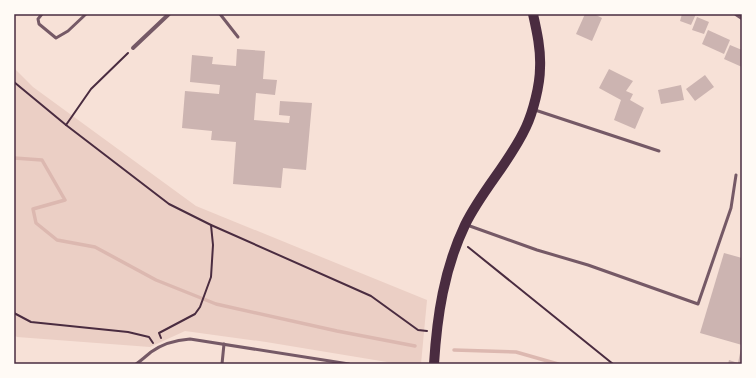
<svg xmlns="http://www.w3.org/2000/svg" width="756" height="378" font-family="'Fira Sans Condensed',sans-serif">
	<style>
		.green { fill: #ebcfc5 }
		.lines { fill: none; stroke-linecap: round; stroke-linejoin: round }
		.stream { stroke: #dcb8b0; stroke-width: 3.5 }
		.building { fill: #ccb4b1 }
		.path { stroke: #4a2c40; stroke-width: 2 }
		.service { stroke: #755966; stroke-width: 3 }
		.minor { stroke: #755966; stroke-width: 4 }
		.primary { stroke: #4a2c40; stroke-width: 10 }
		.neatline { fill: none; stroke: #4a2c40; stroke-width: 1.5 }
	</style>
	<rect width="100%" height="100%" fill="#f7e1d7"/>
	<path class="green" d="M 14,68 L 33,87 L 196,206 L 427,300 L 421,364 L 393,363 L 266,342 L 185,331 L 150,347 L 17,337 L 14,335 Z"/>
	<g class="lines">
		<g class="stream">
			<path d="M 14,158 L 42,160 L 65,200 L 33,209 L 36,223 L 57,240 L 95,247 L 156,280 L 216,304 L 337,331 L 415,346"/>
			<path d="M 454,350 L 516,352 L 558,364"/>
		</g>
	</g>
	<g class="building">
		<path d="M 585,14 L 594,14 L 602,18 L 592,41 L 576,34 Z"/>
		<path d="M 682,14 L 696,14 L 691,25 L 680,21 Z"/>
		<path d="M 697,17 L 709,22 L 704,34 L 692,30 Z"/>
		<path d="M 708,30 L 730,40 L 724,54 L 702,44 Z"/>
		<path d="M 730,45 L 742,50 L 742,67 L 724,59 Z"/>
		<path d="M 237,49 L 265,51 L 263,79 L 277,80 L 275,95 L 256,93 L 254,120 L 289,123 L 290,116 L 279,115 L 280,101 L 312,103 L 306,170 L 283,168 L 281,188 L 233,184 L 236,142 L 211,140 L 212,131 L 182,128 L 185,91 L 219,94 L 220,85 L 190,82 L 192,55 L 213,57 L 212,64 L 236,66 Z"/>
		<path d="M 609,69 L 633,81 L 626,91 L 633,94 L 630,100 L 644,108 L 635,129 L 614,120 L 621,100 L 599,88 Z"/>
		<path d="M 705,75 L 714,87 L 695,101 L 686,89 Z"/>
		<path d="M 681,85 L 684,100 L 661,104 L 658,90 Z"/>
		<path d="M 724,253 L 742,258 L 742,345 L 700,333 Z"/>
		<path d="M 741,348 L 742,364 L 728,364 L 729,360 L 738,363 Z"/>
	</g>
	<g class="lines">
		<g class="path">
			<path d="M 14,82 L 66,125 L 169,204 L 211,225 L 371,296 L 418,330 L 427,331"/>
			<path d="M 66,125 L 91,89 L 128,53"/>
			<path d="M 468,247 L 613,364"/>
			<path d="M 14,313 L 31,322 L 128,332 L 149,337 L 153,343"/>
			<path d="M 161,338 L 159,333 L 195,314 L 200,307 L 211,277 L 213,245 L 211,225"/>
		</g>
		<g class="service">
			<path d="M 42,14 L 38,19 L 39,24 L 56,38 L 68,31 L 86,14"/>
			<path d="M 220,14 L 238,37"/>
			<path d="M 535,110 L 659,151"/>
			<path d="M 467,225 L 537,250 L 588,265 L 698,304 L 731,208 L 736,175"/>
			<path d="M 136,364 C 142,360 146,356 151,352 C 162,344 177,340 190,339 L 349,364"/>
			<path d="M 222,364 L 224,344"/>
		</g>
		<g class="minor">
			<path d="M 736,14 L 742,18"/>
			<path d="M 133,48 L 169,14"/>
		</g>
		<path class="primary" d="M 434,364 C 437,316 444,269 465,225 C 482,190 510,162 526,127 C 533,112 540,85 540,68 C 541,50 537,32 533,14"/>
	</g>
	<rect width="756" height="378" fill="none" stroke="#fffaf5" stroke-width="30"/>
	<rect x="15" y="15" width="726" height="348" class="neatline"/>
</svg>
